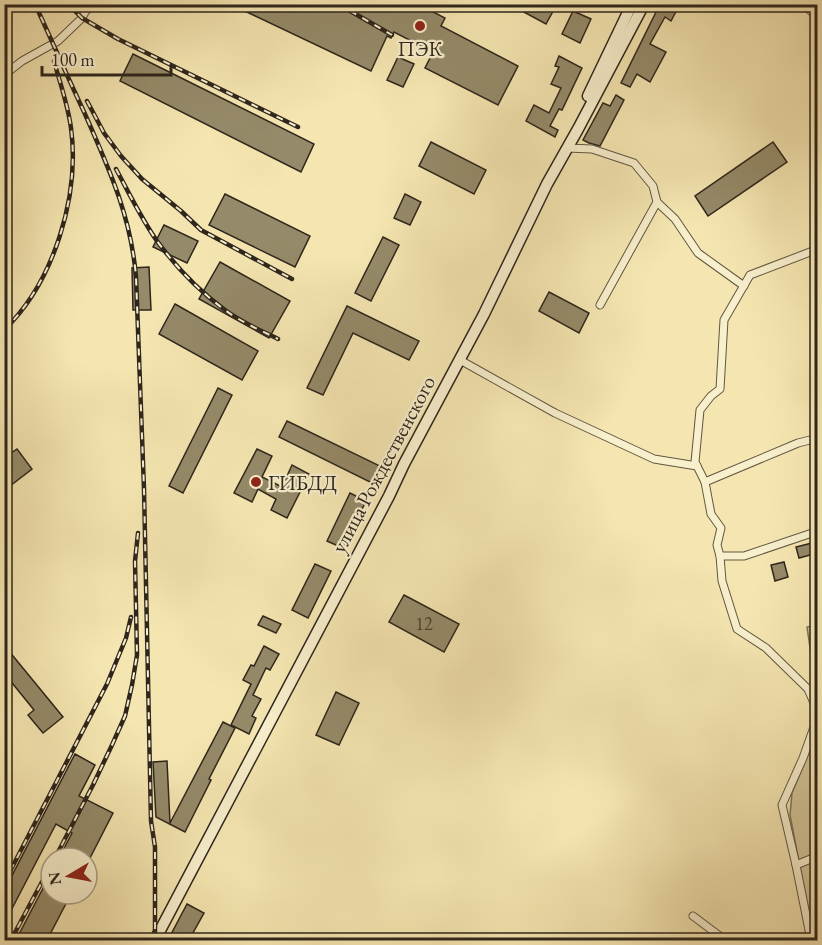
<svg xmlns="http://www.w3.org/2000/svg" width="822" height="945" font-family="'EB Garamond',serif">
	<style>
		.green { fill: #d3c598; stroke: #80765a; stroke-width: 1.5 }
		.building { fill: #958a69; stroke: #2e261c; stroke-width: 1.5 }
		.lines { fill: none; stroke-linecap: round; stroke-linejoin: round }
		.street-casing { stroke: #605641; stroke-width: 9 }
		.secondary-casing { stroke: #2e261c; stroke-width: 13 }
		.street { stroke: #f8efcc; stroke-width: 7 }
		.secondary { stroke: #f8efcc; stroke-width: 10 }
		.rail-casing { stroke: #2e261c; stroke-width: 4.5 }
		.rail { stroke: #f8efcc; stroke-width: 2; stroke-dasharray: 7; stroke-linecap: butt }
		.poi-dot { fill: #8f2418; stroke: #f8efcc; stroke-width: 2 }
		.labels { text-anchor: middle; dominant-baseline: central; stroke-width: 4.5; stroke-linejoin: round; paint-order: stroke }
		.number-label { font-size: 18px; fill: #483f2f }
		.poi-label { font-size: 21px; fill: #2e261c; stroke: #f8efcc }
		.street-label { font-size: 21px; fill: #2e261c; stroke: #f8efcc }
	</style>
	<rect width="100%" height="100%" fill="#f5e6b1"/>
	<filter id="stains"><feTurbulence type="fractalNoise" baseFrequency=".00333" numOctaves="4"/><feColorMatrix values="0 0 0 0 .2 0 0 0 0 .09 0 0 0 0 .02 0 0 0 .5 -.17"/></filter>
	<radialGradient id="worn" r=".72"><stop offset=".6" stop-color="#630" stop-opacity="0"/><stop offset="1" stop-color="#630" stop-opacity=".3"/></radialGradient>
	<g class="green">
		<path d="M 817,625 L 818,625 L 817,696 L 807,627 Z"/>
		<path d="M 817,732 L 817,940 L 814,940 L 790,815 L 792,793 Z"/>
	</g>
	<g class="building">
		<path d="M 230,4 L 418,4 L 445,18 L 441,26 L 518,66 L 498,105 L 425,68 L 433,52 L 394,32 L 391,38 L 387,36 L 371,71 Z"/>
		<path d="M 509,4 L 557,4 L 546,24 Z"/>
		<path d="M 660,4 L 680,4 L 671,21 L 665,17 L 650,44 L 666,52 L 650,82 L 637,74 L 630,87 L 621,83 Z"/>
		<path d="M 573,11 L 591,19 L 580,43 L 562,34 Z"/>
		<path d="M 133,54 L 314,144 L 301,172 L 120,81 Z"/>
		<path d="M 559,56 L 582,68 L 562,110 L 559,109 L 550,126 L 558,130 L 555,137 L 526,121 L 534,105 L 549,113 L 561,88 L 551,84 L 559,67 L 555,66 Z"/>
		<path d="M 398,57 L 414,64 L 403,87 L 387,80 Z"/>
		<path d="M 616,95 L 624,100 L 600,146 L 589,143 L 583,140 L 603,103 L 610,106 Z"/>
		<path d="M 431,142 L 486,170 L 474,194 L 419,166 Z"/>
		<path d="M 773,142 L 787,162 L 708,216 L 695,196 Z"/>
		<path d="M 225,194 L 310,236 L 295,267 L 209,225 Z"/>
		<path d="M 405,194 L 421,202 L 410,225 L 394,218 Z"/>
		<path d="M 164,225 L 198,241 L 187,263 L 153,247 Z"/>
		<path d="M 383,237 L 399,245 L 371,301 L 355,293 Z"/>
		<path d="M 220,262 L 290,301 L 269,338 L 199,299 Z"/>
		<path d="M 149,267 L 151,310 L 133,310 L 132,268 Z"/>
		<path d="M 549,292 L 589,313 L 579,333 L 539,311 Z"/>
		<path d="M 175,304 L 258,351 L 242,380 L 159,334 Z"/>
		<path d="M 347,306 L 419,341 L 409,360 L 353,333 L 323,395 L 307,388 Z"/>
		<path d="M 218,388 L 232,395 L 183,493 L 169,486 Z"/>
		<path d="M 287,421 L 382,467 L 374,484 L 279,437 Z"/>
		<path d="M 17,449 L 32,469 L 10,486 L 4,478 L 4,458 Z"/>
		<path d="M 257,449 L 272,456 L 262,477 L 282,487 L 292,465 L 309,474 L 287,518 L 271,510 L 276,499 L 258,489 L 252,502 L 234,493 Z"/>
		<path d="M 350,493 L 366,501 L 343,548 L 327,541 Z"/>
		<path d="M 812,543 L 814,554 L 799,558 L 796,547 Z"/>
		<path d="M 784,562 L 788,577 L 775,581 L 771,565 Z"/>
		<path d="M 315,564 L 331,571 L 308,618 L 292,610 Z"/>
		<path d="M 404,595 L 459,624 L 444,652 L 389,622 Z"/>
		<path d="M 263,616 L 281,624 L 276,633 L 258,625 Z"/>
		<path d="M 4,645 L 63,717 L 43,733 L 28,715 L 34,710 L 4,673 Z"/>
		<path d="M 264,646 L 279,654 L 270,670 L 266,668 L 253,695 L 261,699 L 252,716 L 256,718 L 249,734 L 231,725 L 251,684 L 243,680 L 251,665 L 254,666 Z"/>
		<path d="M 336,692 L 359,703 L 339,745 L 316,735 Z"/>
		<path d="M 223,722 L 235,728 L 209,779 L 211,780 L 185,832 L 156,817 L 153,762 L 167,761 L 170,823 Z"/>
		<path d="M 75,754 L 95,765 L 79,796 L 113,813 L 90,858 L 59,858 L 72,833 L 56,824 L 4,924 L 4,891 Z"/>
		<path d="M 51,873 L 51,894 L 71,894 L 47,940 L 21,940 L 17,938 Z"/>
		<path d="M 187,904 L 204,913 L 189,940 L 168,940 Z"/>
	</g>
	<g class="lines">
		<defs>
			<g id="street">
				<path d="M 803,4 L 818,17"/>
				<path d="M 4,75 L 22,61 L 58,41 L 82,18 L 85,12 L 93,4"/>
				<path d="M 567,148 L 592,149 L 634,163 L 653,186 L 657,202 L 675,219 L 698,253 L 744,286"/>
				<path d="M 818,249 L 750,275 L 724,320 L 720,389 L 711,396 L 700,410 L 695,462 L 705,482 L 711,514 L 721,528 L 717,545 L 720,556 L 722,581 L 737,629 L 766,648 L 808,689 L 818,712"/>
				<path d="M 600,305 L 657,202"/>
				<path d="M 460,360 L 555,413 L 654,459 L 697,466"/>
				<path d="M 705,482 L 798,443 L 818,438"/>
				<path d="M 720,556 L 744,556 L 818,531"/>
				<path d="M 796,865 L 818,856"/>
				<path d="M 693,916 L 725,940"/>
				<path d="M 811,940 L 796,865 L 782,805 L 803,758 L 818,716"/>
			</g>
			<g id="secondary">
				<path d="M 588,96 L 632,4"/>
				<path d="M 155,940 L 389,496 L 404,464 L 484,314 L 547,184 L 578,129 L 644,4"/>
			</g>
		</defs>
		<use href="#street" class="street-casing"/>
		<use href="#secondary" class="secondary-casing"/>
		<use href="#street" class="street"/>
		<use href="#secondary" class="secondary"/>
		<defs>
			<g id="rail">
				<path d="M 35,4 C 52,41 68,78 85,114 C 109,169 131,216 136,277 L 144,489 L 151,821 L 155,847 L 155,940"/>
				<path d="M 68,4 L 82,18 L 118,39 L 298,127"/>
				<path d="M 338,4 L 392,35"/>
				<path d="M 87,101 L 104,133 L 121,156 L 142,179 L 181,211 L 201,230 L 292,279"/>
				<path d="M 116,169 C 129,193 141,218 157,241 C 176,267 199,291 225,310 C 241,322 260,330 278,339"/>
				<path d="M 4,330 C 54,282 80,196 71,128 C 68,105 60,83 54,61"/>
				<path d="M 55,858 L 93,785 L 112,745 L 125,716 L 132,685 L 137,655 L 135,561 L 138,533"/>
				<path d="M 4,883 L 107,684 L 126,638 L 131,617"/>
				<path d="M 11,940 L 51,865"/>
			</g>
		</defs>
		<use href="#rail" class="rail-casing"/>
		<use href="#rail" class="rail"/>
	</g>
	<g class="poi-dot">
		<circle cx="420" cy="26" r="6"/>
		<circle cx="256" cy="482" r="6"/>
	</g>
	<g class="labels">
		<g class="number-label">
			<text x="424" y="623">12</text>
		</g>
		<g class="poi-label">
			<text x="420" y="48">ПЭК</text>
			<text x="268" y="482" text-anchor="start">ГИБДД</text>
		</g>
		<g class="street-label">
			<text transform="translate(383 464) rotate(-62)">улица Рождественского</text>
		</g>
	</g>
	<rect width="822" height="945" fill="none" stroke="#f5e6b1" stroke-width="24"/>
	<rect x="6" y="6" width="810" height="933" fill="none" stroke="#2e261c" stroke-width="3"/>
	<rect x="12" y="12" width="798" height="921" fill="none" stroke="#2e261c" stroke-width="1.5"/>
	<g transform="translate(69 876) rotate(260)"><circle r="28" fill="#f8efcc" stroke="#a79f86" stroke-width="1.5"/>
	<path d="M0-4.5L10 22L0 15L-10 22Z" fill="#8f2418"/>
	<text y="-9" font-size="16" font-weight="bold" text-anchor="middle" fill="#2e261c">N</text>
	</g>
	<path d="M42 66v9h129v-9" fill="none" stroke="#2e261c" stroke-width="3"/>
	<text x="51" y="66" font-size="18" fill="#2e261c" stroke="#f8efcc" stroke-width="4.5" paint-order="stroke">100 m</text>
	<rect width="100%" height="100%" filter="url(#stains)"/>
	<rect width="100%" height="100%" fill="url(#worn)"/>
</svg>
